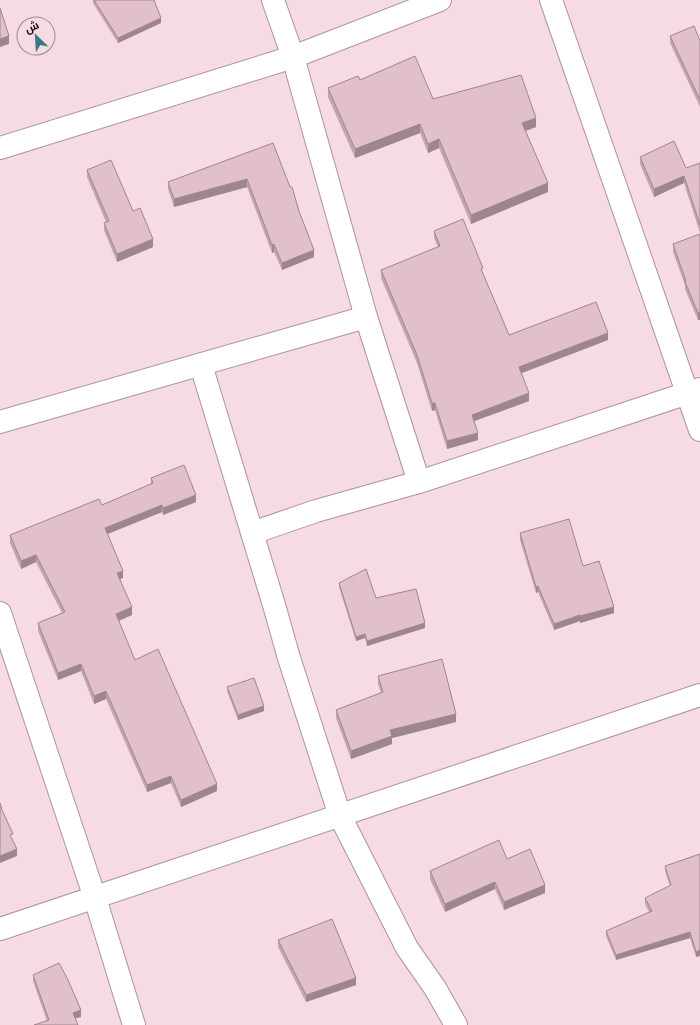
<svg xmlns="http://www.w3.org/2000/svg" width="700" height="1025" font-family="Figtree,Cairo,sans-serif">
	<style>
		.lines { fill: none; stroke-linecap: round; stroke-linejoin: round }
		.minor-casing { stroke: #ad939a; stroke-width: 24 }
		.minor { stroke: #fff; stroke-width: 22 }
		.wall { fill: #c2a5ad }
		.shaded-wall { fill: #9e868d }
		.building { fill: #e2c0c9; stroke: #9e868d }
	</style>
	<rect width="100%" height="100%" fill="#f7dbe3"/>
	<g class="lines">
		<defs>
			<g id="minor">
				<path d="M 273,0 L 293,57 L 366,317 L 419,482"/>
				<path d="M 551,0 L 700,430"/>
				<path d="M 0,148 L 293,57 L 440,0"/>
				<path d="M 201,365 L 274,605 L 289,658 L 340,816 L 407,948 L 435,988 L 456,1025"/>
				<path d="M 0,422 L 366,317"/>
				<path d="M 252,533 L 316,511 L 419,482 L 700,389"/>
				<path d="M 0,613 L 95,898 L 134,1025"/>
				<path d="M 0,929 L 700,695"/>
			</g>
		</defs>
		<use href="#minor" class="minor-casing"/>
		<use href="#minor" class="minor"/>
	</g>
	<g class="wall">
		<path d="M 93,0 L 154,0 L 161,23 L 118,43 L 93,3 Z"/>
		<path d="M 670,36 L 700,41 L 700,107 L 670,43 Z"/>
		<path d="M 360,80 L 433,99 L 536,127 L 526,131 L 548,192 L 471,224 L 439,148 L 428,153 L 420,133 L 355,158 L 328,97 L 328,88 Z"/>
		<path d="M 273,143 L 299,211 L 314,257 L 282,270 L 274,252 L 272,253 L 247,187 L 174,207 L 168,189 L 168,182 Z"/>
		<path d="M 640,157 L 686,168 L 700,163 L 700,233 L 684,183 L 654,197 L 640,164 Z"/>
		<path d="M 87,170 L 133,211 L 153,247 L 117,262 L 104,230 L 104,223 L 106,222 L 87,177 Z"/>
		<path d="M 434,231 L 483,274 L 509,335 L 608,340 L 522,373 L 529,401 L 474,421 L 478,440 L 447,449 L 435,410 L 432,411 L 417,363 L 381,278 L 381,270 L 438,247 L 434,238 Z"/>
		<path d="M 700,234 L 698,320 L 685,289 L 685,285 L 673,252 L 673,244 Z"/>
		<path d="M 151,478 L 196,502 L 163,515 L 162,512 L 107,534 L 123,578 L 120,579 L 132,615 L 118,621 L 135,660 L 217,791 L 181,807 L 171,783 L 147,792 L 106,699 L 94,704 L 81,671 L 58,680 L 38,631 L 38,623 L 62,613 L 36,562 L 21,569 L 10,543 L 10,535 L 102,505 L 151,484 Z"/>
		<path d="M 520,533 L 583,566 L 614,613 L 580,623 L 580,621 L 554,630 L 538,592 L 536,593 L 520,540 Z"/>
		<path d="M 339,583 L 376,598 L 425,628 L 367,646 L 365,638 L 356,641 L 339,587 Z"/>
		<path d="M 378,676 L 456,722 L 392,738 L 392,744 L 351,759 L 336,718 L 336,710 L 381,693 L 378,684 Z"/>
		<path d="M 227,687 L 264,711 L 238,720 L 227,691 Z"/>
		<path d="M 700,854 L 696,957 L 690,938 L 616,960 L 606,936 L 606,931 L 649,912 L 645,904 L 645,898 L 670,886 L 665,871 L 665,866 Z"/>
		<path d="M 507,859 L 545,893 L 504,910 L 495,889 L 445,912 L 430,879 L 430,871 Z"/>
		<path d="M 278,940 L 356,985 L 306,1002 L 278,947 Z"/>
		<path d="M 33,975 L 81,1017 L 75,1018 L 47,1021 L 33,981 Z"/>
	</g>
	<g class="shaded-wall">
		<path d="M 161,18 L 161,23 L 118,43 L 118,38 Z"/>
		<path d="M 9,36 L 9,44 L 0,47 L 0,39 Z"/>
		<path d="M 536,118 L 536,127 L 522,132 L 522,123 Z"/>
		<path d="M 420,124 L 420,133 L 355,158 L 355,149 Z"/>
		<path d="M 439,139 L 439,148 L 428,153 L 428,144 Z"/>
		<path d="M 684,176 L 684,183 L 654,197 L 654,189 Z"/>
		<path d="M 247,179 L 247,187 L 174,207 L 174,199 Z"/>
		<path d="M 548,183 L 548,192 L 471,224 L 471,215 Z"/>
		<path d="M 153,239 L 153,247 L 117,262 L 117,254 Z"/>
		<path d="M 274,244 L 274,252 L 272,253 L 272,245 Z"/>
		<path d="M 314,250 L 314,257 L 282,270 L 282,263 Z"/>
		<path d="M 700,312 L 700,320 L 698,320 L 698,313 Z"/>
		<path d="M 608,333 L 608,340 L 519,374 L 519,367 Z"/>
		<path d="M 529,393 L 529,401 L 472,422 L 472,415 Z"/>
		<path d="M 432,403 L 435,403 L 435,410 L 432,411 Z"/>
		<path d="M 478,433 L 478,440 L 447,449 L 447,441 Z"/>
		<path d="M 196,495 L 196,502 L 163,515 L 163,508 Z"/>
		<path d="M 162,505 L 162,512 L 105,535 L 105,528 Z"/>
		<path d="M 36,555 L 36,562 L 21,569 L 21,561 Z"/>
		<path d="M 123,571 L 123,578 L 117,580 L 117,573 Z"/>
		<path d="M 538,586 L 538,592 L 536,593 L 536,587 Z"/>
		<path d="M 132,607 L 132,615 L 116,622 L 116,614 Z"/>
		<path d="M 614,607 L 614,613 L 580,623 L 580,616 Z"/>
		<path d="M 580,615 L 580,621 L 554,630 L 554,624 Z"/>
		<path d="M 425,623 L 425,628 L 367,646 L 367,641 Z"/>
		<path d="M 365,634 L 365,638 L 356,641 L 356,637 Z"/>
		<path d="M 81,664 L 81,671 L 58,680 L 58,673 Z"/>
		<path d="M 106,691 L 106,699 L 94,704 L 94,696 Z"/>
		<path d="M 264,706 L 264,711 L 238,720 L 238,715 Z"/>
		<path d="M 456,714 L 456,722 L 392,738 L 392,744 L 351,759 L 351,751 L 390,730 Z"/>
		<path d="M 171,776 L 171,783 L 147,792 L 147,785 Z"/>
		<path d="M 217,784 L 217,791 L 181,807 L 181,800 Z"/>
		<path d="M 17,849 L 17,856 L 0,863 L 0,856 Z"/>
		<path d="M 495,882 L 495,889 L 445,912 L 445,904 Z"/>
		<path d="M 545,885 L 545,893 L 504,910 L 504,902 Z"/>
		<path d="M 690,932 L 690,938 L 616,960 L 616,955 Z"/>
		<path d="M 700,950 L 700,956 L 696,957 L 696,952 Z"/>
		<path d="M 356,978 L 356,985 L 306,1002 L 306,995 Z"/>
		<path d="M 81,1010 L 81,1017 L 73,1019 L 73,1013 Z"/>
	</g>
	<g class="building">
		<path d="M 94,0 L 154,0 L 161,18 L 118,38 Z"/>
		<path d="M 0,8 L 9,36 L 0,39 Z"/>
		<path d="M 694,26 L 700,41 L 700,100 L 670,36 Z"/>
		<path d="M 415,56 L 433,99 L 521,75 L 536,118 L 522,123 L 548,183 L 471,215 L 439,139 L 428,144 L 420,124 L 355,149 L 328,88 L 358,76 L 360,80 Z"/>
		<path d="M 674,141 L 686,168 L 700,163 L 700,225 L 684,176 L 654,189 L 640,157 Z"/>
		<path d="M 273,143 L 290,187 L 292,187 L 299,211 L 314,250 L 282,263 L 274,244 L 272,245 L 247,179 L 174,199 L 168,182 Z"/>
		<path d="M 111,160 L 133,211 L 140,208 L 153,239 L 117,254 L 104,223 L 109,221 L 87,170 Z"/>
		<path d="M 463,219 L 483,268 L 481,269 L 509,335 L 596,302 L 608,333 L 519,367 L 529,393 L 472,415 L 478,433 L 447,441 L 435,403 L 432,403 L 417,355 L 381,270 L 440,246 L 434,231 Z"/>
		<path d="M 700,234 L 700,312 L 698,313 L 685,282 L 686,281 L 673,244 Z"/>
		<path d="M 184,465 L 196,495 L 163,508 L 162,505 L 105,528 L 123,571 L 117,573 L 132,607 L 116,614 L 135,660 L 158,649 L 217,784 L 181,800 L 171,776 L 147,785 L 106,691 L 94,696 L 81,664 L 58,673 L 38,623 L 65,612 L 36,555 L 21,561 L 10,535 L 99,499 L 102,505 L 153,483 L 151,478 Z"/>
		<path d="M 569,519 L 583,566 L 599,561 L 614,607 L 580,616 L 580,615 L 554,624 L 538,586 L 536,587 L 520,533 Z"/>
		<path d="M 366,569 L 376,598 L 416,589 L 425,623 L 367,641 L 365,634 L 356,637 L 339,583 Z"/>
		<path d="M 442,659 L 456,714 L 390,730 L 392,736 L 351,751 L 336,710 L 383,692 L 378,676 Z"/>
		<path d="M 254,678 L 264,706 L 238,715 L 227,687 Z"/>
		<path d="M 0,803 L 2,810 L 13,834 L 10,835 L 17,849 L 0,856 Z"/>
		<path d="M 499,840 L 507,859 L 530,849 L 545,885 L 504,902 L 495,882 L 445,904 L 430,871 Z"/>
		<path d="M 700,854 L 700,950 L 696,952 L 690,932 L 616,955 L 606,931 L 652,911 L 645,898 L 671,885 L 665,866 Z"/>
		<path d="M 332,919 L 356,978 L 306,995 L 278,940 Z"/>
		<path d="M 59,963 L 68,980 L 81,1010 L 73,1013 L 78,1025 L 34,1025 L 49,1020 L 33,975 Z"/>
	</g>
	<g transform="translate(36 36) rotate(335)"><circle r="19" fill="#f7dbe3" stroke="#9d888e"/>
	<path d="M0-3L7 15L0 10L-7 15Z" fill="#357b87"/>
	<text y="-6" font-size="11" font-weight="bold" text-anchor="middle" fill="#150c0f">ش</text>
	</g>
</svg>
